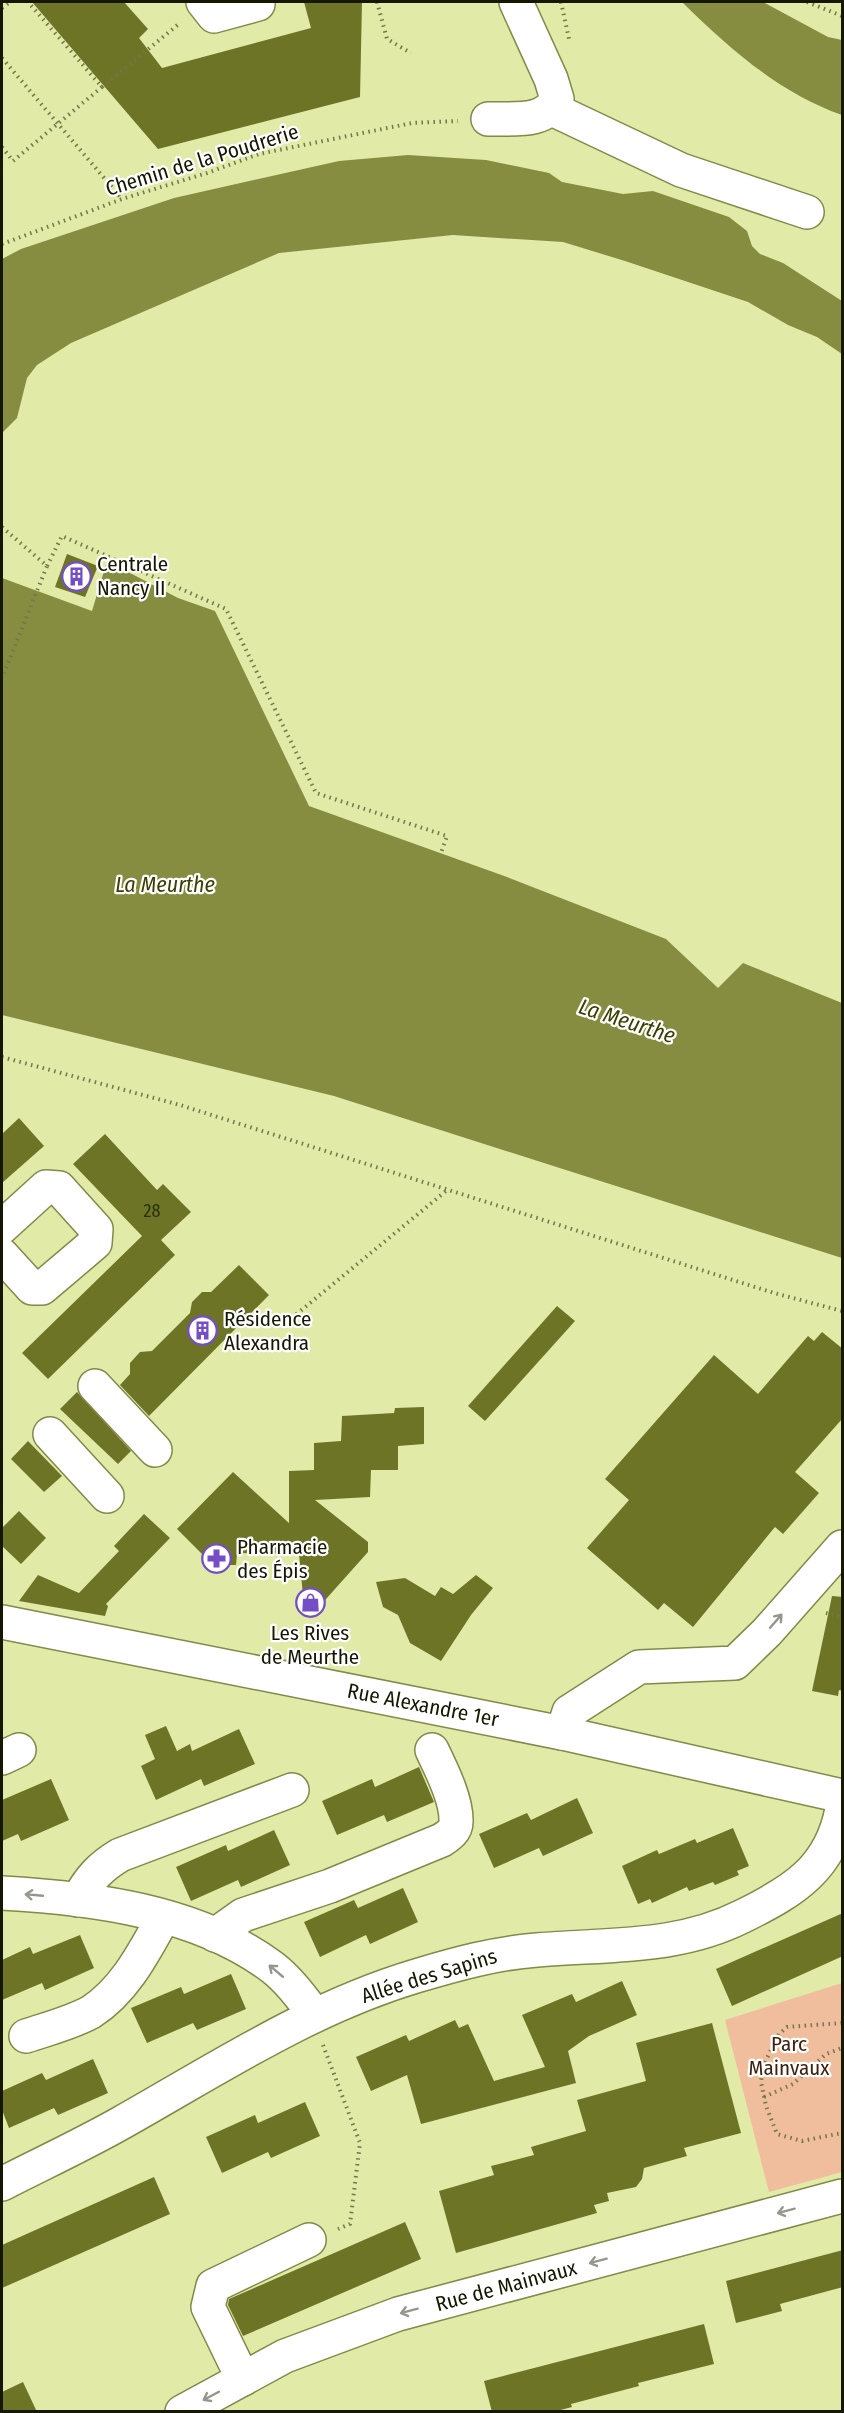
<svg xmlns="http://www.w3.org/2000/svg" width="844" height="2413" font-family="'Fira Sans Condensed',sans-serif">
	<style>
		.green { fill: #f0bd9d }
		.water { fill: #868d40 }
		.building { fill: #6e7426 }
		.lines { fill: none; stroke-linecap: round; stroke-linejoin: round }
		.minor-casing { stroke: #828949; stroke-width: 36 }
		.major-casing { stroke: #828949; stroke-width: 36 }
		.path { stroke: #72774c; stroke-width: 4; stroke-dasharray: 1.5 4.5; stroke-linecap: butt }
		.minor { stroke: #fff; stroke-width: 33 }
		.major { stroke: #fff; stroke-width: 33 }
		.oneway { stroke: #96978c }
		.labels { text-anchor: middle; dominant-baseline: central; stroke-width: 4.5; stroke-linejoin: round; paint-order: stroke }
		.number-label { font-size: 18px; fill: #2b2e0a }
		.street-label { font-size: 21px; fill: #151700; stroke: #fff }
		.poi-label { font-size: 21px; fill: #151700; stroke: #fff; text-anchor: start }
		.park-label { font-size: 21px; fill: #3e220f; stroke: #fff }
		.water-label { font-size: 22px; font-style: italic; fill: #3b3f00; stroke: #fff }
	</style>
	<rect width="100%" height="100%" fill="#e2eaa7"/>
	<path class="green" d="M 842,1983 L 842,2172 L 769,2192 L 725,2020 Z"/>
	<g class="water">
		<path d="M 682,2 L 763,2 L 828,37 L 842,40 L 842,115 C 778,92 730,49 682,2 Z"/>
		<path d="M 408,155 L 486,160 L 549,173 L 562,182 L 623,194 L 653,191 L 729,217 L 747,231 L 752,246 L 760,254 L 783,263 L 842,301 L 842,354 L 817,337 L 788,325 L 748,302 L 625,261 L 563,242 L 453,235 L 279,253 L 71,343 L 37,365 L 27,378 L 17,418 L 2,433 L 2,259 L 21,249 L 174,198 L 339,161 Z"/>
		<path d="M 107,561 L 178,598 L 215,611 L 309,806 L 507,877 L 666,939 L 718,988 L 743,963 L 842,1003 L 842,1258 L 334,1096 L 2,1015 L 2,578 L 92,611 Z"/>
	</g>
	<g class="building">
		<path d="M 32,2 L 124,2 L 148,29 L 139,38 L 162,68 L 311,28 L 304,2 L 362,2 L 360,97 L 158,149 Z"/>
		<path d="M 67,554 L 98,566 L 85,597 L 55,587 Z"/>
		<path d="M 19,1118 L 44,1146 L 2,1183 L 2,1134 Z"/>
		<path d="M 105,1134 L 157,1190 L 163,1184 L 191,1212 L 161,1240 L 175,1255 L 48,1379 L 22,1353 L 142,1236 L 73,1164 Z"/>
		<path d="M 239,1265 L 269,1295 L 149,1416 L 120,1385 L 130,1374 L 130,1363 L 140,1352 L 152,1351 L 190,1313 L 192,1302 L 202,1292 L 211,1292 Z"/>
		<path d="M 557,1306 L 575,1321 L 485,1421 L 468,1406 Z"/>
		<path d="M 822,1332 L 843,1349 L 843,1418 L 795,1472 L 819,1493 L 783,1534 L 775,1527 L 693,1627 L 664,1603 L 658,1610 L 587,1548 L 629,1500 L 605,1479 L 714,1355 L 758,1394 L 808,1336 L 814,1341 Z"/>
		<path d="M 77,1392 L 131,1451 L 118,1464 L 60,1409 Z"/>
		<path d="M 424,1407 L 424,1444 L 398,1446 L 398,1470 L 371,1470 L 370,1497 L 315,1500 L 368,1542 L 368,1552 L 318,1608 L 303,1595 L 299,1554 L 237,1553 L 236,1565 L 213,1565 L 177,1529 L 233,1472 L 289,1523 L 289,1471 L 314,1470 L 314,1443 L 341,1441 L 342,1416 L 394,1413 L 395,1408 Z"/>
		<path d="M 28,1441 L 62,1476 L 44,1492 L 11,1459 Z"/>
		<path d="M 19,1511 L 46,1538 L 21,1564 L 2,1546 L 2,1528 Z"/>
		<path d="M 144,1514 L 170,1538 L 106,1604 L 108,1606 L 105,1616 L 19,1601 L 38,1575 L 79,1593 L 119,1551 L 114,1546 Z"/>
		<path d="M 476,1575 L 493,1588 L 471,1615 L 441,1661 L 410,1643 L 398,1615 L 383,1607 L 376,1582 L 405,1578 L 435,1596 L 441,1587 L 453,1594 Z"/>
		<path d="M 832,1596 L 843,1597 L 843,1691 L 839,1690 L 838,1696 L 812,1691 Z"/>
		<path d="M 166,1726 L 177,1751 L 190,1744 L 192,1751 L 239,1729 L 255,1764 L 204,1786 L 201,1779 L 156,1800 L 141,1766 L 155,1759 L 145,1735 Z"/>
		<path d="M 419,1767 L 434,1802 L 387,1822 L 384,1815 L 337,1835 L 322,1801 L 372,1779 L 375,1787 Z"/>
		<path d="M 51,1779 L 69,1820 L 21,1841 L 18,1834 L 2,1841 L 2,1800 Z"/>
		<path d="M 577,1798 L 593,1833 L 543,1856 L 539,1848 L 494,1868 L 479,1834 L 527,1813 L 531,1820 Z"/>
		<path d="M 733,1828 L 749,1866 L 737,1871 L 739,1875 L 715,1885 L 713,1882 L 689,1891 L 687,1887 L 652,1903 L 650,1899 L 638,1904 L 622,1866 L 657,1850 L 659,1854 L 695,1839 L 697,1843 Z"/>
		<path d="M 274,1830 L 290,1865 L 241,1887 L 238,1880 L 191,1901 L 176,1867 L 226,1845 L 228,1851 Z"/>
		<path d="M 403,1888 L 418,1922 L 370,1944 L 366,1935 L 320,1957 L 304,1922 L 354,1900 L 358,1908 Z"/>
		<path d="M 843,1913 L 843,1956 L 732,2006 L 716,1969 Z"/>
		<path d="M 80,1935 L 94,1968 L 45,1990 L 42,1983 L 2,2000 L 2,1960 L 30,1947 L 33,1954 Z"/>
		<path d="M 231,1974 L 246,2009 L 197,2030 L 193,2023 L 147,2043 L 131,2008 L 181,1987 L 184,1994 Z"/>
		<path d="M 622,1981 L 637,2015 L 589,2036 L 568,2051 L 576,2083 L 421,2124 L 407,2075 L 371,2091 L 356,2057 L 406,2035 L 409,2041 L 455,2020 L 459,2028 L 468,2024 L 494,2081 L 545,2067 L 522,2015 L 572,1994 L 576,2002 Z"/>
		<path d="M 712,2023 L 741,2133 L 684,2148 L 687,2156 L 644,2168 L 642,2179 L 636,2187 L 607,2193 L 609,2201 L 594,2205 L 597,2213 L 456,2253 L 439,2191 L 494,2175 L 491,2166 L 534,2155 L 531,2147 L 586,2131 L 577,2100 L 646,2081 L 636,2043 Z"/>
		<path d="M 93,2059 L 108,2093 L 58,2115 L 54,2108 L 9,2128 L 2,2110 L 2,2091 L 42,2073 L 46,2080 Z"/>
		<path d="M 305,2102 L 320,2136 L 271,2158 L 268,2152 L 222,2173 L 206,2137 L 255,2115 L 258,2123 Z"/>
		<path d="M 154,2177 L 170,2214 L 2,2288 L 2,2245 Z"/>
		<path d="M 405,2222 L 421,2259 L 243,2336 L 228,2305 L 229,2299 Z"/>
		<path d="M 843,2250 L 843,2287 L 780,2304 L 782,2311 L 736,2323 L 726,2281 Z"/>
		<path d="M 704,2324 L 714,2364 L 638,2383 L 639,2386 L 571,2404 L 572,2407 L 553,2412 L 492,2412 L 484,2381 Z"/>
		<path d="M 23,2382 L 37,2412 L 2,2412 L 2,2392 Z"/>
	</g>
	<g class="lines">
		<defs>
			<g id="minor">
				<path d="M 203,2 L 214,16 L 258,4 L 258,2"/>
				<path d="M 552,109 L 681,170 L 807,212"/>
				<path d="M 488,119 C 513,118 545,124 557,99 L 551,79 L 516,2"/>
				<path d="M 2,1227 L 46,1187 L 59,1188 L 96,1229 L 95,1243 L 42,1288 L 32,1288 L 2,1255"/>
				<path d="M 95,1386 L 155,1450"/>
				<path d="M 50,1434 L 107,1496"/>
				<path d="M 562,1733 L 569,1712 L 639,1667 L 735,1663 L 767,1632 L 842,1547"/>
				<path d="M 2,1758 L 19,1750"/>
				<path d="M 2,1893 C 92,1898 197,1911 272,1967 C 289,1980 302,1998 315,2015"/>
				<path d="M 78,1900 C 89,1879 100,1867 120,1855 L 292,1790"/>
				<path d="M 215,1935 L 243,1915 L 330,1886 L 442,1840 C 448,1836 456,1831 456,1822 C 457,1800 441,1769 432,1750"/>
				<path d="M 26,2036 C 47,2029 71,2023 91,2012 C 125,1990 144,1952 163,1918"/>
				<path d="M 2,2184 C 41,2164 82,2145 121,2123 C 217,2069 309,2008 416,1976 C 456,1964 496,1953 537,1950 C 609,1944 678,1949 743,1916 C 794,1891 831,1868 842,1809"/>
				<path d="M 243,2379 L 208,2307 L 213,2286 L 309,2240"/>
				<path d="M 182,2412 L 285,2356 L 398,2314 L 842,2196"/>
			</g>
			<path id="major" d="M 2,1622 L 562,1733 L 842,1796"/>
		</defs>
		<use href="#minor" class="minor-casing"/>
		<use href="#major" class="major-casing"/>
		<g class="path">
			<path d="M 377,2 L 387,39 L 411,53"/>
			<path d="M 561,2 L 569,39"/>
			<path d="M 807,2 L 842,16"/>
			<path d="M 2,8 L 10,2"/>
			<path d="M 2,58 L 122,199"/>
			<path d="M 102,87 L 180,23"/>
			<path d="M 2,147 L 13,161 L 102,87 L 28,2"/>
			<path d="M 2,244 L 122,199 L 207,173 L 259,154 L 412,123 L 458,121"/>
			<path d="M 2,527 L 47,566 L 2,678"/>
			<path d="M 47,566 L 62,536 L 226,609 L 316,793 L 447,836 L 441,853"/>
			<path d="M 2,1057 L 180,1105 L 774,1293 L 842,1311"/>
			<path d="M 287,1322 L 446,1191"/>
			<path d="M 826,1613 L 842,1617"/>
			<path d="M 842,2023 L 787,2027 L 779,2034 L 763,2066 L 761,2082 L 766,2106 L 777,2134 L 802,2141 L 842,2133"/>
			<path d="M 323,2045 L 360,2143 L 350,2224 L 338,2229"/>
			<path d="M 764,2097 L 793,2084 L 826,2054 L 842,2048"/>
		</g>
		<use href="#minor" class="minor"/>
		<use href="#major" class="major"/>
	</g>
	<defs><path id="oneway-shaft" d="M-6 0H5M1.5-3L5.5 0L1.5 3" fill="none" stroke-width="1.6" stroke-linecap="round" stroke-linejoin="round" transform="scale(1.5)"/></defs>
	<g class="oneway">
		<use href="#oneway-shaft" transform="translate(776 1621) rotate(-49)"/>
		<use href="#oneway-shaft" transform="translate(34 1895) rotate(-175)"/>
		<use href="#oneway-shaft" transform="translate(276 1971) rotate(-140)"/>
		<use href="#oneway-shaft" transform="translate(786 2211) rotate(165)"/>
		<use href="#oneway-shaft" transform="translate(598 2261) rotate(165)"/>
		<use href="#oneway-shaft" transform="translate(409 2311) rotate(165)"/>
		<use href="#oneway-shaft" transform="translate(211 2396) rotate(152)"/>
	</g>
	<defs>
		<symbol id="building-ring" viewBox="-11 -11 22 22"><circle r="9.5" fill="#fff" stroke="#744ec7" stroke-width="1.5"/><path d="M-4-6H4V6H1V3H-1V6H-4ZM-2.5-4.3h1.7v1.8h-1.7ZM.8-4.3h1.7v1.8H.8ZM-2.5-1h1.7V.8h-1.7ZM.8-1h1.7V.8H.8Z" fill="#744ec7"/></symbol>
		<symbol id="pharmacy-ring" viewBox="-11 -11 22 22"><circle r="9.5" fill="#fff" stroke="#744ec7" stroke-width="1.5"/><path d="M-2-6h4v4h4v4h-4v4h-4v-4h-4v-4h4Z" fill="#744ec7"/></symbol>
		<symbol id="shop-ring" viewBox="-11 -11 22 22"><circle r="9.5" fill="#fff" stroke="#744ec7" stroke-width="1.5"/><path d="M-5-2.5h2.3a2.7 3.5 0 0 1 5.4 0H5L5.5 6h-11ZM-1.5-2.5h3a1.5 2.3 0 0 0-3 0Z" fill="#744ec7"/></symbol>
	</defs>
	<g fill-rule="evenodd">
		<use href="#building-ring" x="60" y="560" width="33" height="33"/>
		<use href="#building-ring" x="186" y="1314" width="33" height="33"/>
		<use href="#pharmacy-ring" x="200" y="1542" width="33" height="33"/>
		<use href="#shop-ring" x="294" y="1586" width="33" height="33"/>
	</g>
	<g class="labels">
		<g class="number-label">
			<text x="152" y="1211">28</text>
		</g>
		<g class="street-label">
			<text transform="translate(202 160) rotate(-17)">Chemin de la Poudrerie</text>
			<text transform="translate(423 1705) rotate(11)">Rue Alexandre 1er</text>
			<text transform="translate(429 1976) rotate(-17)">Allée des Sapins</text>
			<text transform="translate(506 2286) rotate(-15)">Rue de Mainvaux</text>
		</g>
		<g class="poi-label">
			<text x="97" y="564">Centrale<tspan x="97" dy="24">Nancy II</tspan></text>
			<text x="224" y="1319">Résidence<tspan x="224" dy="24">Alexandra</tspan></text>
			<text x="237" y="1547">Pharmacie<tspan x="237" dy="24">des Épis</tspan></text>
			<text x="310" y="1633" text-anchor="middle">Les Rives<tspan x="310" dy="24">de Meurthe</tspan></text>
		</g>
		<g class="park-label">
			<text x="789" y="2044">Parc<tspan x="789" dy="24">Mainvaux</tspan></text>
		</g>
		<g class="water-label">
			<text x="165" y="884">La Meurthe</text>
			<text transform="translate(627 1021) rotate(18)">La Meurthe</text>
		</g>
	</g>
	<rect width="844" height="2413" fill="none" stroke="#151700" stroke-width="6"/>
</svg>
